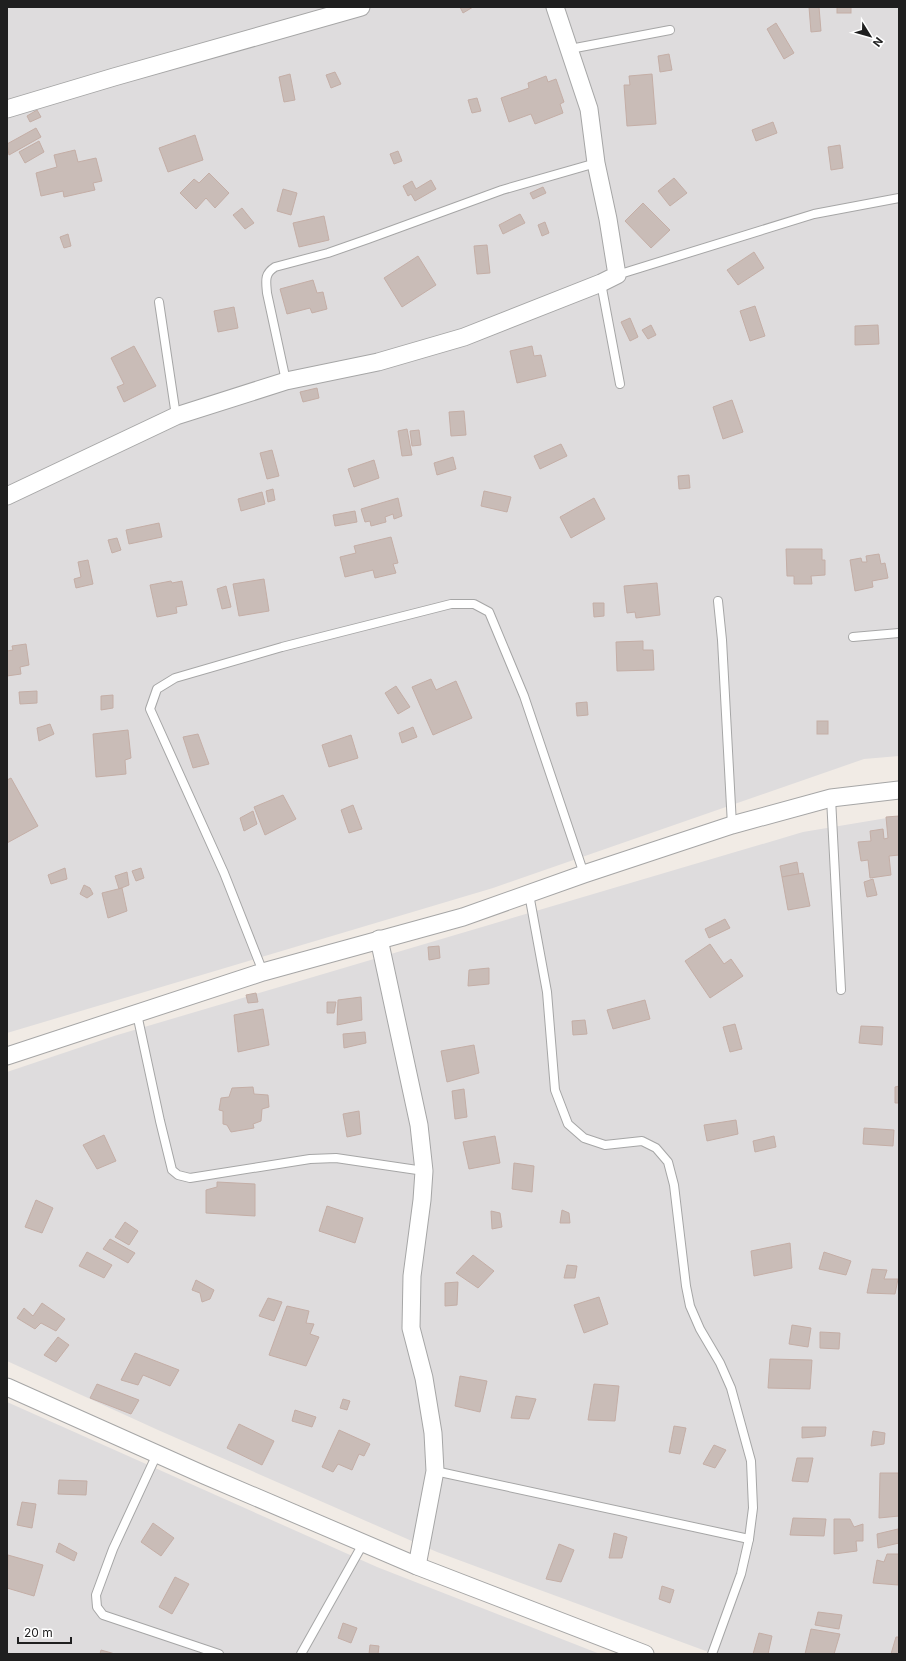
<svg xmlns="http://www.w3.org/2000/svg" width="906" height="1661" font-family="Inter,sans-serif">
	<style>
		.residential { fill: #dedcdd }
		.building { fill: #c9bcb7; stroke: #c4aea6 }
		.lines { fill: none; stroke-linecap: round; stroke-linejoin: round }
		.lane-casing { stroke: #a6a6a6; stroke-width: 10 }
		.street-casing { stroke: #a6a6a6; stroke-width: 19 }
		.lane { stroke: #fff; stroke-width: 8 }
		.street { stroke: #fff; stroke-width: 17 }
	</style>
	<rect width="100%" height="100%" fill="#f1ebe5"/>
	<g class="residential">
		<path d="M 7,7 L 899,7 L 899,756 L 864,759 L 493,888 L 7,1033 Z"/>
		<path d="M 899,816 L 899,1654 L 714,1654 L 437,1552 L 158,1430 L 7,1361 L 7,1072 L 114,1036 L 803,832 Z"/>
		<path d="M 7,1402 L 377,1567 L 600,1654 L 7,1654 Z"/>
	</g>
	<g class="building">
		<path d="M 460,7 L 473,7 L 463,13 Z"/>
		<path d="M 809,7 L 819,7 L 821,31 L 811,32 Z"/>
		<rect x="837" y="7" width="14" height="6"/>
		<path d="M 776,23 L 794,53 L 784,59 L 767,29 Z"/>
		<path d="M 669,54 L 672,70 L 660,72 L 658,56 Z"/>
		<path d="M 335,72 L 341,84 L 331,88 L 326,75 Z"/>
		<path d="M 290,74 L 295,100 L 284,102 L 279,77 Z"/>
		<path d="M 652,74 L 656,124 L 627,126 L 624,85 L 630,85 L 629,76 Z"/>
		<path d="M 546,76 L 548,82 L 556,79 L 564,102 L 560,104 L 563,113 L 535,124 L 531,114 L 509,122 L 501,98 L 529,88 L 528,83 Z"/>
		<path d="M 477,98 L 481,111 L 472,113 L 468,100 Z"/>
		<path d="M 37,110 L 41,117 L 30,122 L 27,116 Z"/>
		<path d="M 773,122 L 777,133 L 756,141 L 752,130 Z"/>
		<path d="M 36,128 L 41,137 L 9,155 L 7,144 Z"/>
		<path d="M 195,135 L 203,160 L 168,172 L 159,148 Z"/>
		<path d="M 39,141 L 44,152 L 25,163 L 19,152 Z"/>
		<path d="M 840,145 L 843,168 L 831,170 L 828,147 Z"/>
		<path d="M 75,150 L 78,162 L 96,158 L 102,181 L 93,183 L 95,190 L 64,197 L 63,191 L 41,196 L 36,173 L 57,167 L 54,155 Z"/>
		<path d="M 398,151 L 402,161 L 394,164 L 390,154 Z"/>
		<path d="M 209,173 L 229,193 L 215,208 L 206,198 L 196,209 L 180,193 L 194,179 L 199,183 Z"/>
		<path d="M 674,178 L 687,193 L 670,206 L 658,191 Z"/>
		<path d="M 431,180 L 436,189 L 415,201 L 411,194 L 408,196 L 403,186 L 412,181 L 416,189 Z"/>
		<path d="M 543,187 L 546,193 L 533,199 L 530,193 Z"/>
		<path d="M 283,189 L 297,193 L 291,215 L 277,211 Z"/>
		<path d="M 643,203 L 670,230 L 651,248 L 625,221 Z"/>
		<path d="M 242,208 L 254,223 L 245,229 L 233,215 Z"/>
		<path d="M 520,214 L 525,223 L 503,234 L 499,225 Z"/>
		<path d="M 324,216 L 329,240 L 299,247 L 293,223 Z"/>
		<path d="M 545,222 L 549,233 L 542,236 L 538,225 Z"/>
		<path d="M 68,234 L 71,246 L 64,248 L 60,237 Z"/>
		<path d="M 487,245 L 490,273 L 477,274 L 474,246 Z"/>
		<path d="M 754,252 L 764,268 L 738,285 L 727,270 Z"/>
		<path d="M 418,256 L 436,285 L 402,307 L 384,278 Z"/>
		<path d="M 313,280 L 317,293 L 323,292 L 327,309 L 312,313 L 310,308 L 287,314 L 280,289 Z"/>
		<path d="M 755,306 L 765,336 L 750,341 L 740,311 Z"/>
		<path d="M 234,307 L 238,328 L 218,332 L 214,311 Z"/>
		<path d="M 630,318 L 638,337 L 630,341 L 621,322 Z"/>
		<path d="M 651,325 L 656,335 L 648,339 L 642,330 Z"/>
		<path d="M 878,325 L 879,344 L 855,345 L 855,326 Z"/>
		<path d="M 134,346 L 156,386 L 124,402 L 117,387 L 124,384 L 111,358 Z"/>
		<path d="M 532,346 L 534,356 L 541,355 L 546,376 L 517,383 L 510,351 Z"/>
		<path d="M 317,388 L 319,398 L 303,402 L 300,392 Z"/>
		<path d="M 732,400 L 743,432 L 723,439 L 713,407 Z"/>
		<path d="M 464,411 L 466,435 L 451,436 L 449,412 Z"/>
		<path d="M 407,429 L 412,455 L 402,456 L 398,431 Z"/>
		<path d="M 419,430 L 421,445 L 412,446 L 410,431 Z"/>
		<path d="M 561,444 L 567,456 L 540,469 L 534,456 Z"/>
		<path d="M 272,450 L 279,476 L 267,479 L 260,453 Z"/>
		<path d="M 453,457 L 456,469 L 437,475 L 434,463 Z"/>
		<path d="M 374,460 L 379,478 L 354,487 L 348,469 Z"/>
		<path d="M 689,475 L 690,488 L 679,489 L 678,476 Z"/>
		<path d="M 273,489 L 275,500 L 268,502 L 266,491 Z"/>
		<path d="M 484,491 L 511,497 L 507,512 L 481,506 Z"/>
		<path d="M 262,492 L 265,504 L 241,511 L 238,499 Z"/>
		<path d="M 398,498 L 402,516 L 394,519 L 393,514 L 385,517 L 386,522 L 371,526 L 370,521 L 365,522 L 361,509 Z"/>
		<path d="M 594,498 L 605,519 L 571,538 L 560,517 Z"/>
		<path d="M 355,511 L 357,522 L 335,526 L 333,515 Z"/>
		<path d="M 159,523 L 162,537 L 129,544 L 126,530 Z"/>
		<path d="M 391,537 L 398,563 L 393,564 L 396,573 L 375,578 L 373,570 L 345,577 L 340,557 L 356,553 L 354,546 Z"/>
		<path d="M 117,538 L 121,550 L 112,553 L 108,540 Z"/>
		<path d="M 786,549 L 822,549 L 822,560 L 825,560 L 825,575 L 811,576 L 812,584 L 794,584 L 794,576 L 787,576 Z"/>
		<path d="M 879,554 L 881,564 L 885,563 L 888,578 L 872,581 L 873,587 L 855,591 L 850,560 L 861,558 L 862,562 L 867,562 L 866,556 Z"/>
		<path d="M 88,560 L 93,584 L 76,588 L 74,579 L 81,577 L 78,562 Z"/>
		<path d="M 264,579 L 269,611 L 239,616 L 233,584 Z"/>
		<path d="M 171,581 L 172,583 L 182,581 L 187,605 L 176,607 L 177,613 L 157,617 L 150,585 Z"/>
		<path d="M 657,583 L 660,615 L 636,618 L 635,612 L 627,613 L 624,586 Z"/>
		<path d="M 226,586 L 231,607 L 222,609 L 217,589 Z"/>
		<path d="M 593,603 L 604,603 L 604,616 L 594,617 Z"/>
		<path d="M 643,641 L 643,650 L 653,650 L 654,670 L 617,671 L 616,642 Z"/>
		<path d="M 26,644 L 29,665 L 20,667 L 21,674 L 7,676 L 7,651 L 13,650 L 12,646 Z"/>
		<path d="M 431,679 L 436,690 L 456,681 L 472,718 L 433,735 L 412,687 Z"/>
		<path d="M 396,686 L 410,707 L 398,714 L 385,693 Z"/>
		<path d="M 37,691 L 37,703 L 20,704 L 19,692 Z"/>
		<path d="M 113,695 L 113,708 L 101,710 L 101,696 Z"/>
		<path d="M 587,702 L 588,715 L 577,716 L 576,703 Z"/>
		<rect x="817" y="721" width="11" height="13"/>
		<path d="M 50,724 L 54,734 L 39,741 L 37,728 Z"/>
		<path d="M 413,727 L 417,737 L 402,743 L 399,733 Z"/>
		<path d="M 128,730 L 131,758 L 125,760 L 126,774 L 96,777 L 93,734 Z"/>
		<path d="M 198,734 L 209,764 L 193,768 L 183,737 Z"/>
		<path d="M 351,735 L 358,758 L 329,767 L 322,745 Z"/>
		<path d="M 11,778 L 38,826 L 7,843 L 7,780 Z"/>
		<path d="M 283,795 L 296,819 L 265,835 L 254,807 Z"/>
		<path d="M 353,805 L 362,829 L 349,833 L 341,810 Z"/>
		<path d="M 253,811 L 257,824 L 244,831 L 240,818 Z"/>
		<path d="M 899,816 L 899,855 L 889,856 L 891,875 L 870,878 L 868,860 L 861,861 L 858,842 L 871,841 L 870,831 L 883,829 L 884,839 L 888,838 L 886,817 Z"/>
		<path d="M 797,862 L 799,874 L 782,877 L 780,866 Z"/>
		<path d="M 65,868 L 67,879 L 51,884 L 48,875 Z"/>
		<path d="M 141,868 L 144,878 L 136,881 L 132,871 Z"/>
		<path d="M 127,872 L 129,885 L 119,889 L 115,876 Z"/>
		<path d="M 803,873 L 810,906 L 788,910 L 782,877 Z"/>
		<path d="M 873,879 L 877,895 L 867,897 L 864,882 Z"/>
		<path d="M 84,885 L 90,888 L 93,894 L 87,898 L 80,894 Z"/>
		<path d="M 122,888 L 127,911 L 108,918 L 102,893 Z"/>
		<path d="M 725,919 L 730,928 L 709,938 L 705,929 Z"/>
		<path d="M 710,944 L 724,964 L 731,959 L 743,976 L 710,998 L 685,961 Z"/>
		<path d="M 439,946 L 440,958 L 429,960 L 428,947 Z"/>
		<path d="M 489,968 L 489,984 L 468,986 L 469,970 Z"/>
		<path d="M 256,993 L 258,1002 L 248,1003 L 246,995 Z"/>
		<path d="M 361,997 L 362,1020 L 337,1025 L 338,1000 Z"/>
		<path d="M 645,1000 L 650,1019 L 613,1029 L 607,1010 Z"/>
		<path d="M 327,1002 L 336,1002 L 334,1013 L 327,1013 Z"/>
		<path d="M 263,1009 L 269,1045 L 238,1052 L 234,1015 Z"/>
		<path d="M 585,1020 L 587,1034 L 573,1035 L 572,1021 Z"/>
		<path d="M 735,1024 L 742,1049 L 730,1052 L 723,1027 Z"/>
		<path d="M 861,1026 L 883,1027 L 882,1045 L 859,1043 Z"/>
		<path d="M 365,1032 L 366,1043 L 344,1048 L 343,1034 Z"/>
		<path d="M 474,1045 L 479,1073 L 447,1082 L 441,1051 Z"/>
		<path d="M 899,1086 L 899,1103 L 895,1103 L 895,1087 Z"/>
		<path d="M 253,1087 L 254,1094 L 268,1095 L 269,1107 L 262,1109 L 261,1121 L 253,1124 L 254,1128 L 231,1132 L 227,1125 L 223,1124 L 223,1111 L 219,1110 L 221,1098 L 229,1097 L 232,1088 Z"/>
		<path d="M 464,1089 L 467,1117 L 455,1119 L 452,1091 Z"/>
		<path d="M 359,1111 L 361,1134 L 347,1137 L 343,1114 Z"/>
		<path d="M 736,1120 L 738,1134 L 707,1141 L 704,1125 Z"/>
		<path d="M 864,1128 L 894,1130 L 893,1146 L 863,1144 Z"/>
		<path d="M 104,1135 L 116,1161 L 97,1169 L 83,1145 Z"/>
		<path d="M 495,1136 L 500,1163 L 469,1169 L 463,1142 Z"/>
		<path d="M 774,1136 L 776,1147 L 755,1152 L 753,1141 Z"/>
		<path d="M 514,1163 L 534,1166 L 532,1192 L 512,1189 Z"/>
		<path d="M 217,1182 L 255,1184 L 255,1216 L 206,1213 L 206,1190 L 217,1187 Z"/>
		<path d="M 36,1200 L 53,1208 L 42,1233 L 25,1227 Z"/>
		<path d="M 327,1206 L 363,1218 L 355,1243 L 319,1231 Z"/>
		<path d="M 562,1210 L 569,1213 L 570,1223 L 560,1223 Z"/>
		<path d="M 491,1211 L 500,1213 L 502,1227 L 492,1229 Z"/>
		<path d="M 125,1222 L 138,1231 L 129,1245 L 115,1237 Z"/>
		<path d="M 110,1239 L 135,1253 L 128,1263 L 103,1249 Z"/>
		<path d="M 790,1243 L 792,1268 L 754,1276 L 751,1251 Z"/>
		<path d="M 87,1252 L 112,1265 L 104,1278 L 79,1266 Z"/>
		<path d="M 824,1252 L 851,1261 L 846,1275 L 819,1269 Z"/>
		<path d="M 473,1255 L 494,1271 L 478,1288 L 456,1273 Z"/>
		<path d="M 567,1265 L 577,1266 L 575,1278 L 564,1278 Z"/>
		<path d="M 872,1269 L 887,1270 L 884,1279 L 898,1279 L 895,1294 L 867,1293 Z"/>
		<path d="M 196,1280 L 214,1290 L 210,1299 L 202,1302 L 200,1293 L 192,1290 Z"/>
		<path d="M 458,1282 L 457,1305 L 445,1306 L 445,1283 Z"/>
		<path d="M 599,1297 L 608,1324 L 584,1333 L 574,1305 Z"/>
		<path d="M 268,1298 L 282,1302 L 274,1321 L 259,1316 Z"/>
		<path d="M 42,1303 L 65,1319 L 56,1331 L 41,1323 L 35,1329 L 17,1318 L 24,1308 L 33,1316 Z"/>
		<path d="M 287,1306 L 309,1311 L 306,1323 L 314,1324 L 310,1334 L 319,1337 L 306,1366 L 269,1355 Z"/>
		<path d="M 792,1325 L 811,1328 L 808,1347 L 789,1344 Z"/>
		<path d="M 820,1332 L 840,1333 L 839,1349 L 820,1348 Z"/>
		<path d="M 58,1337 L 69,1345 L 56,1362 L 44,1355 Z"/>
		<path d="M 135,1353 L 179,1370 L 170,1386 L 143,1375 L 138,1385 L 121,1380 Z"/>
		<path d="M 770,1359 L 812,1360 L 810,1389 L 768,1388 Z"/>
		<path d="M 460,1376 L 487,1381 L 480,1412 L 455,1406 Z"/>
		<path d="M 97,1384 L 139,1400 L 131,1414 L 90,1398 Z"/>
		<path d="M 594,1384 L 619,1386 L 615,1421 L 588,1420 Z"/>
		<path d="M 516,1396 L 536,1399 L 529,1419 L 511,1418 Z"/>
		<path d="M 343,1399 L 350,1401 L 347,1410 L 340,1408 Z"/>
		<path d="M 295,1410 L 316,1417 L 312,1427 L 292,1421 Z"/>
		<path d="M 239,1424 L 274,1441 L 262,1465 L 227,1448 Z"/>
		<path d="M 674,1426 L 686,1428 L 680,1454 L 669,1452 Z"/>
		<path d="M 802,1427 L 826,1427 L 825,1436 L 802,1438 Z"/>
		<path d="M 339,1430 L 370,1444 L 364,1456 L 359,1454 L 352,1470 L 338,1464 L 333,1472 L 322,1467 Z"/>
		<path d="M 873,1431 L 885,1433 L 884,1444 L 871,1446 Z"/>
		<path d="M 714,1445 L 726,1450 L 715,1468 L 703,1464 Z"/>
		<path d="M 797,1458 L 813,1458 L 808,1482 L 792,1481 Z"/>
		<path d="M 880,1473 L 899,1473 L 899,1516 L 879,1518 Z"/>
		<path d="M 59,1480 L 87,1481 L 86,1495 L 58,1494 Z"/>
		<path d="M 22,1502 L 36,1504 L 32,1528 L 17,1525 Z"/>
		<path d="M 793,1518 L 826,1519 L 824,1536 L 790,1535 Z"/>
		<path d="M 834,1519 L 850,1519 L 854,1527 L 863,1524 L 863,1541 L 856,1541 L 857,1551 L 834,1554 Z"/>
		<path d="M 153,1523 L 174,1538 L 161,1556 L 141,1542 Z"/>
		<path d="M 898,1529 L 899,1543 L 878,1548 L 877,1534 Z"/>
		<path d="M 614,1533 L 627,1537 L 622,1558 L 609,1558 Z"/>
		<path d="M 59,1543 L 77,1553 L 74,1561 L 56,1552 Z"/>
		<path d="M 559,1544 L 574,1550 L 561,1582 L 546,1579 Z"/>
		<path d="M 887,1554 L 899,1554 L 898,1585 L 873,1583 L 877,1560 L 884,1562 Z"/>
		<path d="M 8,1555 L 43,1565 L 34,1596 L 7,1588 Z"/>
		<path d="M 175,1577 L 189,1584 L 172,1614 L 159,1607 Z"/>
		<path d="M 662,1586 L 674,1590 L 670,1603 L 659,1599 Z"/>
		<path d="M 818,1612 L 842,1615 L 839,1629 L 815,1625 Z"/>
		<path d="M 343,1623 L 357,1628 L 351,1643 L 338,1638 Z"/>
		<path d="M 811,1629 L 840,1634 L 834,1654 L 805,1654 Z"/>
		<path d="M 759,1633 L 772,1636 L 768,1654 L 753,1654 Z"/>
		<path d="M 896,1637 L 899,1637 L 899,1654 L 891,1654 Z"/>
		<path d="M 370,1645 L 379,1646 L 378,1654 L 369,1654 Z"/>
		<path d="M 101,1650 L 115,1654 L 100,1654 Z"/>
	</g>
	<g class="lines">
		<defs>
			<g id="lane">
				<path d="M 570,49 L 670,30"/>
				<path d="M 617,275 L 814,214 L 899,198"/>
				<path d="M 601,283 L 620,384"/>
				<path d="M 159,302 L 176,416"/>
				<path d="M 286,381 L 267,293 C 266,281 264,274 275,267 L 328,253 L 368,239 L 502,190 L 596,163"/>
				<path d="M 718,601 L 722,640 L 732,825"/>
				<path d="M 853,637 L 899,633"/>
				<path d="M 831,798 L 841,990"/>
				<path d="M 529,894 L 547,992 L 555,1090 L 568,1124 L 584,1138 L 605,1145 L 642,1141 L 656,1148 L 668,1162 L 674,1185 L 686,1286 L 690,1306 L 700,1329 L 720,1363 L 731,1388 L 751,1461 L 753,1508 L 749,1539 L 741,1574 L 712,1654"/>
				<path d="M 263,972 L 224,873 L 150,709 L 157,689 L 175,678 L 282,647 L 451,604 L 474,604 L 489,612 L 524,696 L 584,874"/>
				<path d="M 137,1014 L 160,1121 L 172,1170 L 178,1175 L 190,1178 L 310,1159 L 336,1158 L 424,1171"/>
				<path d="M 157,1454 L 113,1549 L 96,1595 L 97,1607 L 103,1615 L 219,1654"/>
				<path d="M 435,1471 L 749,1539"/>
				<path d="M 301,1654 L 364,1542"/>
			</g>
			<g id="street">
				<path d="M 7,109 L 114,77 L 361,7"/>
				<path d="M 7,496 L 176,416 L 286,381 L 378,362 L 464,337 L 601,283 L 617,275 L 608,219 L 596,163 L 589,109 L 555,7"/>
				<path d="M 379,939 L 419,1125 L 424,1171 L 422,1200 L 412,1276 L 411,1328 L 424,1378 L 433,1433 L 435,1471 L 417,1566"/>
				<path d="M 7,1056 L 263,972 L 463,917 L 584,874 L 732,825 L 831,798 L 899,790"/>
				<path d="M 7,1387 L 204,1475 L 417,1566 L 645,1654"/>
			</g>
		</defs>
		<use href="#lane" class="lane-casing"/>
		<use href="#street" class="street-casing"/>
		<use href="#lane" class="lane"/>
		<use href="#street" class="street"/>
	</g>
	<rect width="906" height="1661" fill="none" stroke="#1f1f1f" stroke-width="16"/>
	<g transform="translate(870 36) rotate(127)" stroke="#ffffff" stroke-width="3" paint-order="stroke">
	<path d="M0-3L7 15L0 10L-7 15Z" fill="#1f1f1f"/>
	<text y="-6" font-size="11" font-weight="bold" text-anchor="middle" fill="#1f1f1f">N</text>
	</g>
	<path d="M18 1637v6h53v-6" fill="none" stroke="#1f1f1f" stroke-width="2"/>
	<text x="24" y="1637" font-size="12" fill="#1f1f1f" stroke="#ffffff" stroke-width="3" paint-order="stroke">20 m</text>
</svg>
